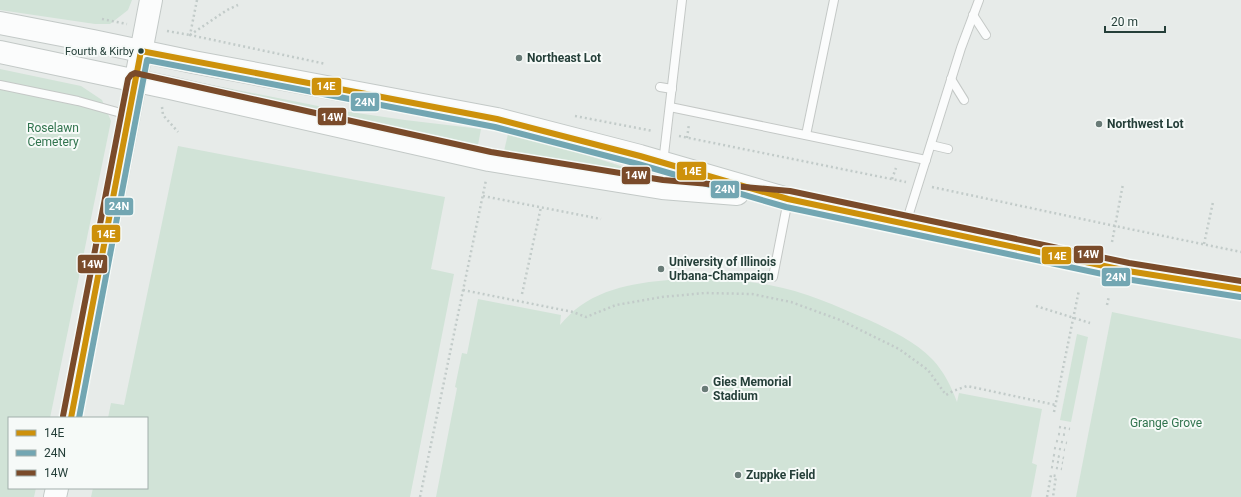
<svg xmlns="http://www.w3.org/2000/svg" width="1241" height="497" font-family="Roboto,sans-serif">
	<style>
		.green { fill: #d1e3d7 }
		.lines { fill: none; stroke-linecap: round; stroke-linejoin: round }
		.lane-casing { stroke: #c4c8c6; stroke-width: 10 }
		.secondary-casing { stroke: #c3c9c7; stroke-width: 24 }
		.path { stroke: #c2cbc9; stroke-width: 2.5; stroke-dasharray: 2 3; stroke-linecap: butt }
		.lane { stroke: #fbfcfc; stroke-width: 8 }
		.secondary { stroke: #fbfcfc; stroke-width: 22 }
		.bus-1-casing { stroke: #f6faf8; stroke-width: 9 }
		.bus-2-casing { stroke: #f6faf8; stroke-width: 9 }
		.bus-3-casing { stroke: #f6faf8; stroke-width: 9 }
		.bus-1 { stroke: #cd910b; stroke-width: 6 }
		.bus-2 { stroke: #72a6b2; stroke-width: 6 }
		.bus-3 { stroke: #7a4b2a; stroke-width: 6 }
		.bus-dot { fill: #253f39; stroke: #f6faf8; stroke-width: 1.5 }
		.poi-dot { fill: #697b77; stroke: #f6faf8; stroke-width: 1.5 }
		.labels { text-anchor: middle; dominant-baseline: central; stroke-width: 4; stroke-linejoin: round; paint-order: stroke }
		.bus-label { font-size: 11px; fill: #253f39; stroke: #f6faf8; text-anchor: end }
		.poi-label { font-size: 12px; font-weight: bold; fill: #253f39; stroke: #f6faf8; text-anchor: start }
		.park-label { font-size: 12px; fill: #31744e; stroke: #f6faf8 }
		.line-badge { stroke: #f6faf8; stroke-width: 1.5 }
		.badge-label { font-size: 11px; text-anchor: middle; font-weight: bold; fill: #fff }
	</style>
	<rect width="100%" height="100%" fill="#e7ebe9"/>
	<g class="green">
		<path d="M 0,0 L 132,0 L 128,10 L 110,24 L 95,24 L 0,10 Z"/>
		<path d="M 0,69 L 81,86 L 102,100 L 111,121 L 50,418 L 9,418 L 9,488 L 36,488 L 34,497 L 0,497 Z"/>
		<path d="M 187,80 L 343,111 L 405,120 L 481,129 L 478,145 L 189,85 L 187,83 Z"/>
		<path d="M 508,134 L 577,152 L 633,170 L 637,172 L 637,174 L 631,174 L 504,151 Z"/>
		<path d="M 178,146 L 445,197 L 431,269 L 454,274 L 410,497 L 91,497 L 93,488 L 147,488 L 147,418 L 108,418 L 111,403 L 124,405 Z"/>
		<path d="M 693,278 C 718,279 743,280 769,285 C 804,291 836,306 869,320 C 892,331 915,341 933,360 C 944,372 951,386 957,402 L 959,393 L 1042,409 L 1032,463 L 1037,465 L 1031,497 L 436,497 L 457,388 L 455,387 L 462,353 L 467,354 L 478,299 L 561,315 L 560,325 C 566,318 573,311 580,306 C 612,283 655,281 693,278 Z"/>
		<path d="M 1112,312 L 1241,339 L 1241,497 L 1076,497 Z"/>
		<path d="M 1077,334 L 1088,337 L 1071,422 L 1060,420 Z"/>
	</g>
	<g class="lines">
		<defs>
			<g id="lane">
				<path d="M 973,15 L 986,35"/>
				<path d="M 951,79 L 964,100"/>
				<path d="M 0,85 L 78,101 L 128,115"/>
				<path d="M 660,87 L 672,89"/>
				<path d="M 670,107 L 926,160"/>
				<path d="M 806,135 L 834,0"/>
				<path d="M 931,145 L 948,149"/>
				<path d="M 663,163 L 682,0"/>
				<path d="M 906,223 L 961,48 L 979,0"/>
				<path d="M 773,277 L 788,200"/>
			</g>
			<g id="secondary">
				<path d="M 0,23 L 93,41 L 193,62 L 497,119 L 640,156 L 788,199 L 1128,271 L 1241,289"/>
				<path d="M 0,52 L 170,88 L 489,160 L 662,188 L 737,194"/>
				<path d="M 71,418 L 151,0"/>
				<path d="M 55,497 L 57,488"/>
			</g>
		</defs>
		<use href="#lane" class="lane-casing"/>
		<use href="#secondary" class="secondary-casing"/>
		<g class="path">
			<path d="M 197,0 L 190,35 L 326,64"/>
			<path d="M 102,19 L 127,24"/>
			<path d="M 167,31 L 190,35"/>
			<path d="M 190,35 L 227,10 L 238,5"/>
			<path d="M 162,107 L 163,115 L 178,132"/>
			<path d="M 575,116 L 653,131"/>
			<path d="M 679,136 L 906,182"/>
			<path d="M 687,138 L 689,124"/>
			<path d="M 892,179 L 896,168"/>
			<path d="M 932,187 L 1115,226 L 1241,252"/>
			<path d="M 483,196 L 601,219"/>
			<path d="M 1112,242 L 1123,184"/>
			<path d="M 1204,244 L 1213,202"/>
			<path d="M 463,290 L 573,312 L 586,317 L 616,305 L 662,297 L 705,293 L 752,294 L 791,302 L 840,320 L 899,349 L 928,370 L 946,395 L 953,391 L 967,386 L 1056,405"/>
			<path d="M 522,294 L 541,207"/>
			<path d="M 1107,305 L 1109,296"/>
			<path d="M 1036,306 L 1090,323"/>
			<path d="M 1054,412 L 1079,290"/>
			<path d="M 1059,427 L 1070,429"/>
			<path d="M 1058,434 L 1068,435"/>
			<path d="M 1056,441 L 1067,443"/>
			<path d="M 1054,448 L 1065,450"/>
			<path d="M 1053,455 L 1064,458"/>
			<path d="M 1052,461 L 1063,463"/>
			<path d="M 1051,467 L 1062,469"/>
			<path d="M 420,497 L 486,180"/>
			<path d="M 1047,497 L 1051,475 L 1056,476 L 1053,497"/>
		</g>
		<use href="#lane" class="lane"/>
		<use href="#secondary" class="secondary"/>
		<defs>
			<path id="bus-1" d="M 71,418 L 141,51 L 497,119 L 640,156 L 788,199 L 1128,271 L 1241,289"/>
			<path id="bus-2" d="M 79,418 L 147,60 L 495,127 L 638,164 L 786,207 L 1126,279 L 1240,297"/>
			<path id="bus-3" d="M 63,416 L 128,79 L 131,75 L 135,73 L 491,152 L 663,180 L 790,191 L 1129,263 L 1241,281"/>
		</defs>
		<use href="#bus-1" class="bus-1-casing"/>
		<use href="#bus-2" class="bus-2-casing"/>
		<use href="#bus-3" class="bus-3-casing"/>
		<use href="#bus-1" class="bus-1"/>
		<use href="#bus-2" class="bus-2"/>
		<use href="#bus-3" class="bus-3"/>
	</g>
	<circle class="bus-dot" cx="141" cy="51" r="3.5"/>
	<g class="poi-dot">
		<circle cx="519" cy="58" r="4"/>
		<circle cx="1099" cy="124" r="4"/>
		<circle cx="661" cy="269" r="4"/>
		<circle cx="705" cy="389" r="4"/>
		<circle cx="738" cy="475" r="4"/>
	</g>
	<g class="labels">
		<g class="bus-label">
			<text x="134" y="51">Fourth &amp; Kirby</text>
		</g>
		<g class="poi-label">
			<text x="527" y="58">Northeast Lot</text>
			<text x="1107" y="124">Northwest Lot</text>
			<text x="669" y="262">University of Illinois<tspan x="669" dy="14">Urbana-Champaign</tspan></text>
			<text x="713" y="382">Gies Memorial<tspan x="713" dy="14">Stadium</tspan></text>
			<text x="746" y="475">Zuppke Field</text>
		</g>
		<g class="park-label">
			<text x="53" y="128">Roselawn<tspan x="53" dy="14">Cemetery</tspan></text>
			<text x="1166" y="423">Grange Grove</text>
		</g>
	</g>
	<g class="line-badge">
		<rect x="311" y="77" width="31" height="19" rx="4" fill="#cd910b"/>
		<rect x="350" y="92" width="30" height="20" rx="4" fill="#72a6b2"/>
		<rect x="317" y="107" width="30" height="19" rx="4" fill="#7a4b2a"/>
		<rect x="676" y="161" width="31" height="20" rx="4" fill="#cd910b"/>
		<rect x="621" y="166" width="30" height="19" rx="4" fill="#7a4b2a"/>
		<rect x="710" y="180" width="30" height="19" rx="4" fill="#72a6b2"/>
		<rect x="104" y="197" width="30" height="19" rx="4" fill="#72a6b2"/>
		<rect x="91" y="224" width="30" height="19" rx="4" fill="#cd910b"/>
		<rect x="1073" y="245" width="31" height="19" rx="4" fill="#7a4b2a"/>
		<rect x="1041" y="246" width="31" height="19" rx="4" fill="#cd910b"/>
		<rect x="77" y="254" width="31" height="20" rx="4" fill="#7a4b2a"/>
		<rect x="1101" y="267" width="30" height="20" rx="4" fill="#72a6b2"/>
	</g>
	<g class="badge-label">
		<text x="326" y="90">14E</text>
		<text x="365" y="106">24N</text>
		<text x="332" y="121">14W</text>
		<text x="692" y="175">14E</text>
		<text x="636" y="179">14W</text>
		<text x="725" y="193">24N</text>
		<text x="119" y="210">24N</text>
		<text x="106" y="238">14E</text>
		<text x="1088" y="258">14W</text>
		<text x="1057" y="260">14E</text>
		<text x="92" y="268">14W</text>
		<text x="1116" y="281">24N</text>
	</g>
	<rect x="8" y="417" width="140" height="72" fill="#f6faf8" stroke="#a2afac"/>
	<rect x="16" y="430" width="20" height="6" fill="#cd910b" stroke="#a2afac"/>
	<text x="44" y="437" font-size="12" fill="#253f39">14E</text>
	<rect x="16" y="450" width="20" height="6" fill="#72a6b2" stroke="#a2afac"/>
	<text x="44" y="457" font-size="12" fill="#253f39">24N</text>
	<rect x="16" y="470" width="20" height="6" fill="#7a4b2a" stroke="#a2afac"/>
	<text x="44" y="477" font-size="12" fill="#253f39">14W</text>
	<path d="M1105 26v6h60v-6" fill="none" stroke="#253f39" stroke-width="2"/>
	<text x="1111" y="26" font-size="12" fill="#253f39" stroke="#f6faf8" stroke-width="3" paint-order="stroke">20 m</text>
</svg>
